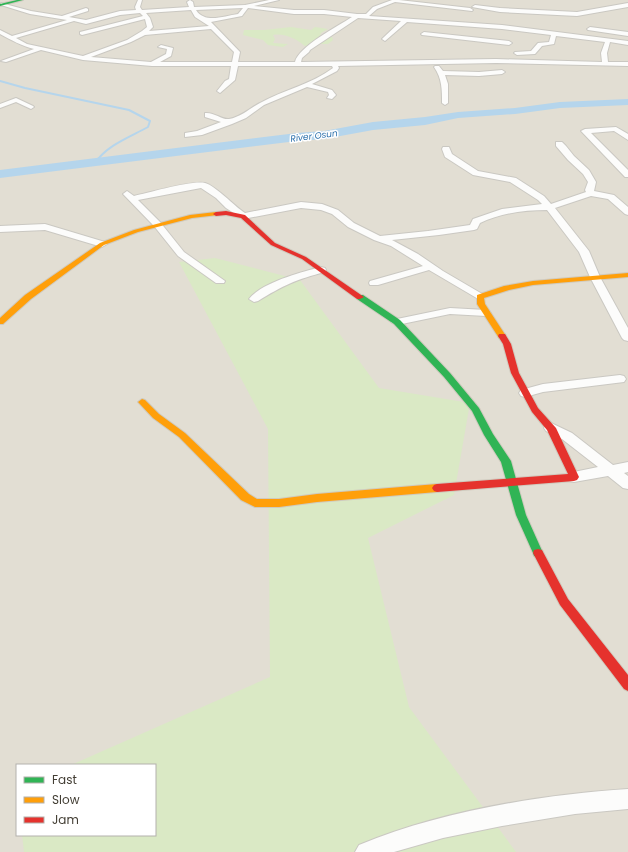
<svg xmlns="http://www.w3.org/2000/svg" width="628" height="852" font-family="Poppins,sans-serif">
	<style>
		.residential { fill: #e2ded3; fill-rule: evenodd }
		.green { fill: #dae9c5 }
		.lines { fill: none; stroke-linecap: round; stroke-linejoin: round }
		.stream { stroke: #b5d5ec; stroke-width: 2 }
		.river { fill: #b5d5ec; fill-rule: evenodd }
		.street-casing { stroke: #cac8c2; stroke-width: 2 }
		.fast-casing { stroke: #cfcabe; stroke-width: 2 }
		.slow-casing { stroke: #cfcabe; stroke-width: 2 }
		.jam-casing { stroke: #cfcabe; stroke-width: 2 }
		.street { fill: #fcfcfb; fill-rule: evenodd }
		.fast { fill: #30b455; fill-rule: evenodd }
		.slow { fill: #ff9f0a; fill-rule: evenodd }
		.jam { fill: #e5322d; fill-rule: evenodd }
		.labels { text-anchor: middle; dominant-baseline: central; stroke-width: 3; stroke-linejoin: round; paint-order: stroke }
		.far-water-label { font-size: 9px; font-style: italic; fill: #2e72ad; stroke: #fff }
	</style>
	<rect width="100%" height="100%" fill="#eeece6"/>
	<path class="residential" d="M 0,0 L 628,0 L 628,852 L 0,852 ZM 17,765 L 155,765 L 155,835 L 17,835 Z"/>
	<g class="green">
		<path d="M 291,27 L 311,30 L 315,27 L 328,29 L 321,33 L 320,36 L 332,37 L 333,40 L 328,44 L 315,44 L 305,46 C 296,39 285,33 273,35 L 275,39 L 273,43 L 288,44 L 283,47 L 268,45 L 263,40 L 243,35 L 244,30 L 264,30 Z"/>
		<path d="M 215,258 L 300,280 L 379,388 L 470,403 L 454,495 L 368,538 L 409,707 L 516,852 L 24,852 L 22,835 L 155,835 L 155,765 L 71,765 L 270,677 L 268,429 L 179,262 Z"/>
	</g>
	<g class="lines">
		<path class="stream" d="M 0,81 L 25,88 L 129,110 L 150,121 L 148,127 C 130,137 107,145 95,163"/>
		<path class="river" d="M 628,99 L 628,105 L 560,108 L 515,114 L 458,118 L 425,125 L 373,130 L 324,139 L 297,141 L 0,178 L 0,170 L 297,133 L 324,131 L 373,122 L 425,117 L 458,112 L 515,108 L 560,102 Z"/>
		<defs>
			<g id="street">
				<path d="M 138,0 L 142,0 L 140,7 L 142,10 L 189,7 L 187,2 L 190,0 L 193,2 L 194,7 L 245,5 L 269,0 L 279,0 L 254,6 L 294,10 L 324,10 L 357,14 L 366,14 L 373,7 L 392,0 L 399,0 L 470,8 L 473,10 L 472,11 L 395,2 L 377,9 L 369,16 L 502,25 L 628,41 L 628,45 L 610,42 L 607,53 L 608,62 L 628,62 L 628,66 L 496,63 L 338,66 L 339,68 L 337,71 L 312,84 L 332,90 L 336,95 L 332,99 L 327,98 L 329,95 L 328,92 L 307,87 L 264,105 L 246,118 L 232,124 L 202,135 L 185,137 L 185,133 L 197,131 L 221,122 L 205,117 L 205,113 C 214,112 222,120 229,119 C 241,117 250,108 260,103 C 283,90 312,84 333,68 L 332,66 L 238,66 L 235,80 L 220,93 L 217,91 L 225,81 L 229,79 L 231,66 L 152,66 L 83,60 L 41,50 L 6,62 L 1,61 L 34,49 C 22,46 11,40 0,34 L 0,30 L 12,36 L 67,20 L 30,14 L 1,5 L 1,3 L 31,11 L 62,16 L 86,8 L 88,9 L 88,11 L 69,17 L 86,20 L 120,11 L 136,10 L 135,7 ZM 243,8 L 238,14 C 224,16 205,24 196,10 ZM 248,8 L 294,14 L 324,14 L 352,17 C 338,26 298,47 295,62 L 238,62 L 240,52 L 211,22 L 242,16 ZM 191,10 L 195,17 L 209,26 L 149,31 L 153,27 L 150,18 L 146,13 ZM 140,13 L 143,16 L 80,32 L 80,34 L 82,35 L 145,19 L 147,27 L 142,31 L 127,40 L 83,56 L 27,44 L 16,38 L 74,21 L 86,24 L 120,15 ZM 358,18 L 401,21 L 383,38 L 382,39 L 385,41 L 407,22 L 502,29 L 551,35 L 549,42 L 538,43 L 531,51 L 515,52 L 514,53 L 517,55 L 535,54 L 542,46 L 554,44 L 556,36 L 605,42 L 601,53 L 602,62 L 496,59 L 301,62 L 302,58 L 309,52 L 310,50 ZM 211,29 L 234,52 L 232,62 L 160,62 L 171,56 L 173,48 L 161,45 L 158,47 L 167,49 L 166,54 L 151,62 L 91,57 L 131,42 L 145,35 Z"/>
				<path d="M 628,3 L 628,7 L 577,16 L 500,12 L 472,7 L 475,5 L 500,8 L 577,12 Z"/>
				<path d="M 590,27 L 628,32 L 628,36 L 588,30 L 587,29 Z"/>
				<path d="M 424,32 L 509,41 L 512,43 L 509,45 L 422,35 L 421,34 Z"/>
				<path d="M 435,66 L 439,66 L 443,71 L 479,72 L 502,70 L 505,72 L 502,74 L 479,76 L 445,75 L 448,84 L 448,103 L 445,105 L 442,103 C 442,90 442,78 434,67 Z"/>
				<path d="M 16,98 L 33,106 L 34,107 L 31,109 L 16,102 L 0,108 L 0,104 Z"/>
				<path d="M 616,127 L 628,134 L 628,140 L 614,131 L 591,133 L 628,170 L 628,177 L 625,177 L 581,131 L 585,129 Z"/>
				<path d="M 556,142 L 562,142 L 566,146 L 574,156 L 589,170 L 596,182 L 594,191 L 614,195 L 628,207 L 628,215 L 625,214 L 608,199 L 591,196 L 555,208 L 589,251 L 600,277 L 628,328 L 628,341 L 624,340 L 622,338 L 590,277 L 579,252 L 547,210 C 524,210 501,213 480,223 L 477,229 L 474,230 L 439,235 L 392,240 L 418,254 L 443,271 L 484,295 L 485,297 L 480,300 L 429,270 L 378,285 L 370,285 L 369,283 L 370,281 L 423,266 L 391,246 L 374,240 L 348,227 L 332,214 L 321,210 L 301,208 L 243,219 L 226,208 L 216,198 L 201,188 L 138,200 L 160,222 L 184,252 L 225,281 L 224,283 L 216,283 L 178,256 L 154,226 L 123,194 L 127,191 L 134,196 C 148,193 192,180 205,183 C 216,186 234,206 245,213 L 301,202 L 322,204 L 338,210 L 354,223 L 380,236 L 428,231 L 470,225 L 473,219 L 502,209 L 542,204 L 538,200 L 510,182 L 473,175 L 445,157 L 442,149 L 443,147 L 449,147 L 452,154 L 478,171 L 516,178 L 544,196 L 551,204 L 586,192 L 585,190 L 588,182 L 583,174 L 568,160 L 556,146 Z"/>
				<path d="M 45,224 L 105,242 L 107,244 L 102,247 L 45,230 L 0,232 L 0,226 Z"/>
				<path d="M 321,267 L 325,268 L 326,270 L 325,272 C 297,279 282,286 258,301 L 254,302 L 249,299 C 261,283 301,272 321,267 Z"/>
				<path d="M 450,308 L 486,310 L 491,313 L 486,316 L 450,314 L 397,325 L 391,322 L 397,319 Z"/>
				<path d="M 620,375 L 624,376 L 626,379 L 624,382 L 543,392 L 525,397 L 521,396 L 519,393 L 521,390 L 543,384 Z"/>
				<path d="M 551,423 L 572,433 L 613,465 L 628,462 L 628,472 L 624,473 L 628,476 L 628,489 L 623,488 L 608,476 L 574,482 L 569,481 L 567,477 L 569,473 L 598,467 L 562,439 L 546,431 L 544,428 L 546,425 Z"/>
				<path d="M 628,789 L 628,809 L 575,814 L 502,826 L 443,838 L 394,852 L 355,852 L 359,845 C 441,811 540,795 628,789 Z"/>
			</g>
			<g id="fast">
				<path d="M 17,0 L 23,0 L 0,6 L 0,4 Z"/>
				<path d="M 357,295 L 363,295 L 400,320 L 450,373 L 479,408 L 493,434 L 511,461 L 526,515 L 543,553 L 542,556 L 538,557 L 534,556 L 533,553 L 516,515 L 501,462 L 484,435 L 472,411 L 444,377 L 394,324 L 357,299 Z"/>
			</g>
			<g id="slow">
				<path d="M 216,212 L 218,213 L 218,215 L 192,218 L 138,232 L 104,245 L 31,299 L 3,324 L 0,324 L 0,318 L 25,295 L 100,243 L 134,230 L 190,215 Z"/>
				<path d="M 628,273 L 628,277 L 533,285 L 509,290 L 484,298 L 485,304 L 506,336 L 502,338 L 499,338 L 477,304 L 477,295 L 504,286 L 533,281 Z"/>
				<path d="M 142,399 L 145,400 L 159,414 L 185,433 L 249,494 L 257,499 L 279,499 L 317,494 L 437,484 L 440,485 L 442,488 L 440,491 L 437,492 L 317,502 L 279,507 L 255,507 L 241,500 L 179,437 L 153,418 L 138,402 Z"/>
			</g>
			<g id="jam">
				<path d="M 226,211 L 245,215 L 275,243 L 306,257 L 364,297 L 360,299 L 357,299 L 302,259 L 271,245 L 241,218 L 226,215 L 216,216 L 213,214 L 216,212 Z"/>
				<path d="M 499,334 L 505,334 L 511,344 L 519,373 L 538,408 L 556,428 L 579,477 L 577,480 L 574,481 L 437,492 L 434,491 L 432,488 L 434,485 L 437,484 L 568,474 L 547,430 L 532,412 L 511,373 L 503,344 L 498,336 Z"/>
				<path d="M 538,549 L 542,550 L 568,599 L 628,675 L 628,691 L 624,689 L 560,605 L 533,553 L 534,550 Z"/>
			</g>
		</defs>
		<use href="#street" class="street-casing"/>
		<use href="#fast" class="fast-casing"/>
		<use href="#slow" class="slow-casing"/>
		<use href="#jam" class="jam-casing"/>
		<use href="#street" class="street"/>
		<use href="#fast" class="fast"/>
		<use href="#slow" class="slow"/>
		<use href="#jam" class="jam"/>
	</g>
	<g class="labels">
		<g class="far-water-label">
			<text transform="translate(314 136) rotate(-7)">River Osun</text>
		</g>
	</g>
	<rect x="16" y="764" width="140" height="72" fill="#ffffff" stroke="#b3b1ad"/>
	<rect x="24" y="777" width="20" height="6" fill="#30b455" stroke="#b3b1ad"/>
	<text x="52" y="784" font-size="12" fill="#423d33">Fast</text>
	<rect x="24" y="797" width="20" height="6" fill="#ff9f0a" stroke="#b3b1ad"/>
	<text x="52" y="804" font-size="12" fill="#423d33">Slow</text>
	<rect x="24" y="817" width="20" height="6" fill="#e5322d" stroke="#b3b1ad"/>
	<text x="52" y="824" font-size="12" fill="#423d33">Jam</text>
</svg>
